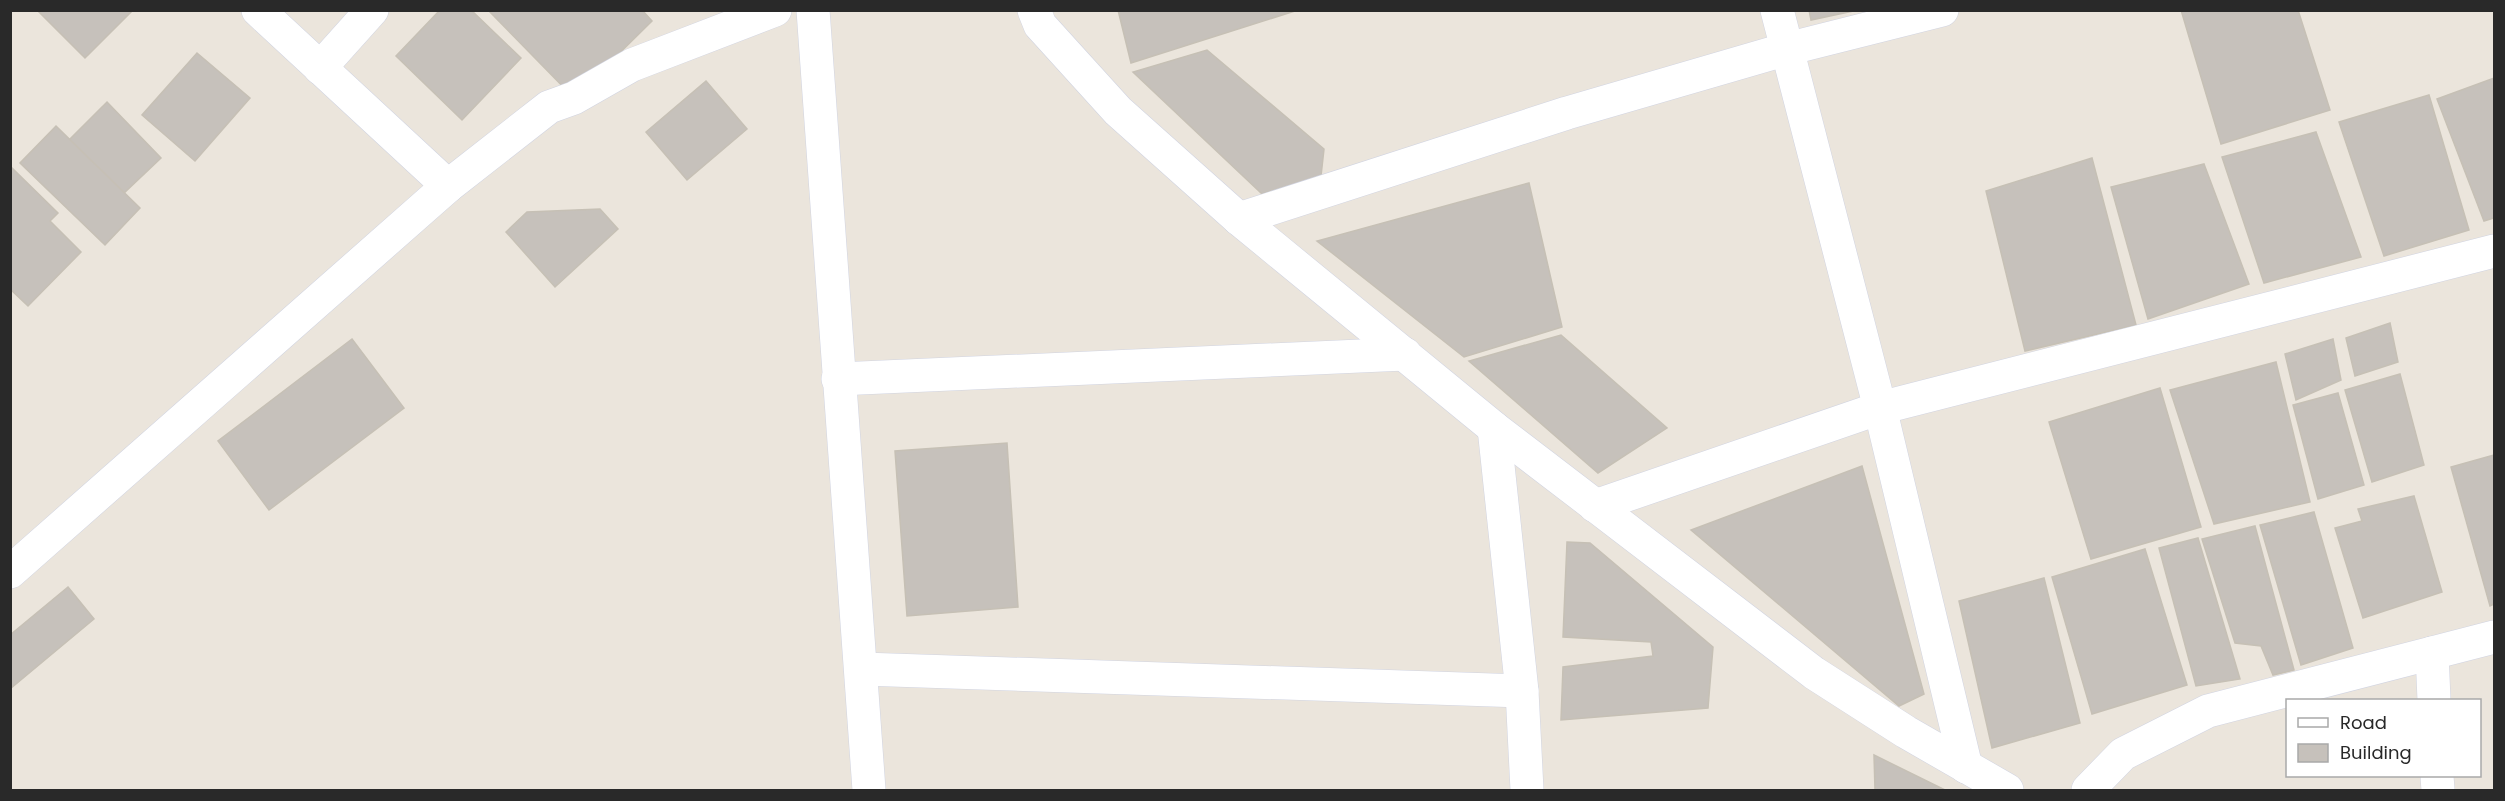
<svg xmlns="http://www.w3.org/2000/svg" width="2505" height="801" font-family="Poppins,sans-serif">
	<style>
		.building { fill: #c6c1bb; stroke: #c6c0b5; stroke-width: 1.5 }
		.lines { fill: none; stroke-linecap: round; stroke-linejoin: round }
		.minor-casing { stroke: #d1d4e1; stroke-width: 34 }
		.minor { stroke: #fff; stroke-width: 33 }
	</style>
	<rect width="100%" height="100%" fill="#ebe5dc"/>
	<g class="building">
		<path d="M 37,10 L 133,10 L 85,58 Z"/>
		<path d="M 440,10 L 471,10 L 521,58 L 462,120 L 396,56 Z"/>
		<path d="M 488,10 L 642,10 L 652,21 L 574,98 Z"/>
		<path d="M 1118,10 L 1298,10 L 1131,63 Z"/>
		<path d="M 1809,10 L 1858,10 L 1811,20 Z"/>
		<path d="M 2181,10 L 2298,10 L 2330,110 L 2221,144 Z"/>
		<path d="M 1207,50 L 1324,149 L 1321,176 L 1262,194 L 1133,72 Z"/>
		<path d="M 197,53 L 250,98 L 195,161 L 142,115 Z"/>
		<path d="M 2494,78 L 2494,218 L 2484,221 L 2437,99 Z"/>
		<path d="M 706,81 L 747,129 L 687,180 L 646,132 Z"/>
		<path d="M 2429,95 L 2469,230 L 2384,256 L 2339,122 Z"/>
		<path d="M 107,102 L 161,158 L 122,195 L 69,140 Z"/>
		<path d="M 56,126 L 140,208 L 105,245 L 20,163 Z"/>
		<path d="M 2316,132 L 2361,257 L 2264,283 L 2222,157 Z"/>
		<path d="M 2092,158 L 2136,325 L 2025,351 L 1986,191 Z"/>
		<path d="M 2204,164 L 2249,284 L 2148,319 L 2111,187 Z"/>
		<path d="M 10,166 L 58,213 L 50,221 L 81,252 L 28,306 L 10,289 Z"/>
		<path d="M 1529,183 L 1562,327 L 1464,357 L 1317,241 Z"/>
		<path d="M 600,209 L 618,229 L 555,287 L 506,232 L 527,212 Z"/>
		<path d="M 2390,323 L 2398,362 L 2355,376 L 2346,338 Z"/>
		<path d="M 1561,335 L 1667,428 L 1598,473 L 1469,361 Z"/>
		<path d="M 352,339 L 404,408 L 269,510 L 218,441 Z"/>
		<path d="M 2333,339 L 2341,380 L 2296,400 L 2285,354 Z"/>
		<path d="M 2276,362 L 2310,502 L 2214,524 L 2170,390 Z"/>
		<path d="M 2400,374 L 2424,465 L 2372,482 L 2345,390 Z"/>
		<path d="M 2160,388 L 2201,527 L 2091,559 L 2049,422 Z"/>
		<path d="M 2338,393 L 2364,485 L 2318,499 L 2293,405 Z"/>
		<path d="M 1007,443 L 1018,607 L 907,616 L 895,451 Z"/>
		<path d="M 2494,455 L 2494,604 L 2490,606 L 2451,467 Z"/>
		<path d="M 1862,466 L 1924,694 L 1899,706 L 1691,530 Z"/>
		<path d="M 2414,496 L 2442,592 L 2363,618 L 2335,528 L 2362,521 L 2358,509 Z"/>
		<path d="M 2314,512 L 2353,648 L 2301,665 L 2260,525 Z"/>
		<path d="M 2255,526 L 2294,670 L 2273,675 L 2261,646 L 2235,643 L 2202,539 Z"/>
		<path d="M 2198,538 L 2240,679 L 2196,686 L 2159,548 Z"/>
		<path d="M 1567,542 L 1590,543 L 1713,647 L 1708,708 L 1561,720 L 1563,667 L 1653,656 L 1651,642 L 1563,637 Z"/>
		<path d="M 2145,549 L 2187,685 L 2092,714 L 2052,577 Z"/>
		<path d="M 2044,578 L 2080,723 L 1992,748 L 1959,601 Z"/>
		<path d="M 68,587 L 94,619 L 10,689 L 10,635 Z"/>
		<path d="M 1874,755 L 1945,790 L 1875,790 Z"/>
	</g>
	<g class="lines">
		<defs>
			<g id="minor">
				<path d="M 258,10 L 448,186 L 549,107 L 574,98 L 632,65 L 775,10"/>
				<path d="M 813,10 L 869,790"/>
				<path d="M 1034,10 L 1040,25 L 1118,111 L 1239,219 L 1494,428 L 1814,673 L 1906,732 L 2007,790"/>
				<path d="M 1777,10 L 1880,408 L 1966,767"/>
				<path d="M 320,68 L 372,10"/>
				<path d="M 1239,219 L 1567,113 L 1787,49 L 1942,10"/>
				<path d="M 838,379 L 1405,354"/>
				<path d="M 1494,428 L 1522,691 L 1527,790"/>
				<path d="M 1595,506 L 1880,408 L 2494,251"/>
				<path d="M 10,572 L 448,186"/>
				<path d="M 2432,653 L 2434,700"/>
				<path d="M 862,669 L 1522,691"/>
				<path d="M 2437,776 L 2438,790"/>
				<path d="M 2088,790 L 2123,754 L 2208,711 L 2494,637"/>
			</g>
		</defs>
		<use href="#minor" class="minor-casing"/>
		<use href="#minor" class="minor"/>
	</g>
	<rect width="2505" height="801" fill="none" stroke="#292929" stroke-width="24"/>
	<rect x="2286" y="699" width="195" height="78" fill="#ffffff" stroke="#a9a9a9" stroke-width="1.5"/>
	<rect x="2298" y="718" width="30" height="9" fill="#ffffff" stroke="#a9a9a9" stroke-width="1.5"/>
	<text x="2340" y="729" font-size="18" fill="#292929">Road</text>
	<rect x="2298" y="744" width="30" height="18" fill="#c6c1bb" stroke="#a9a9a9" stroke-width="1.5"/>
	<text x="2340" y="759" font-size="18" fill="#292929">Building</text>
</svg>
